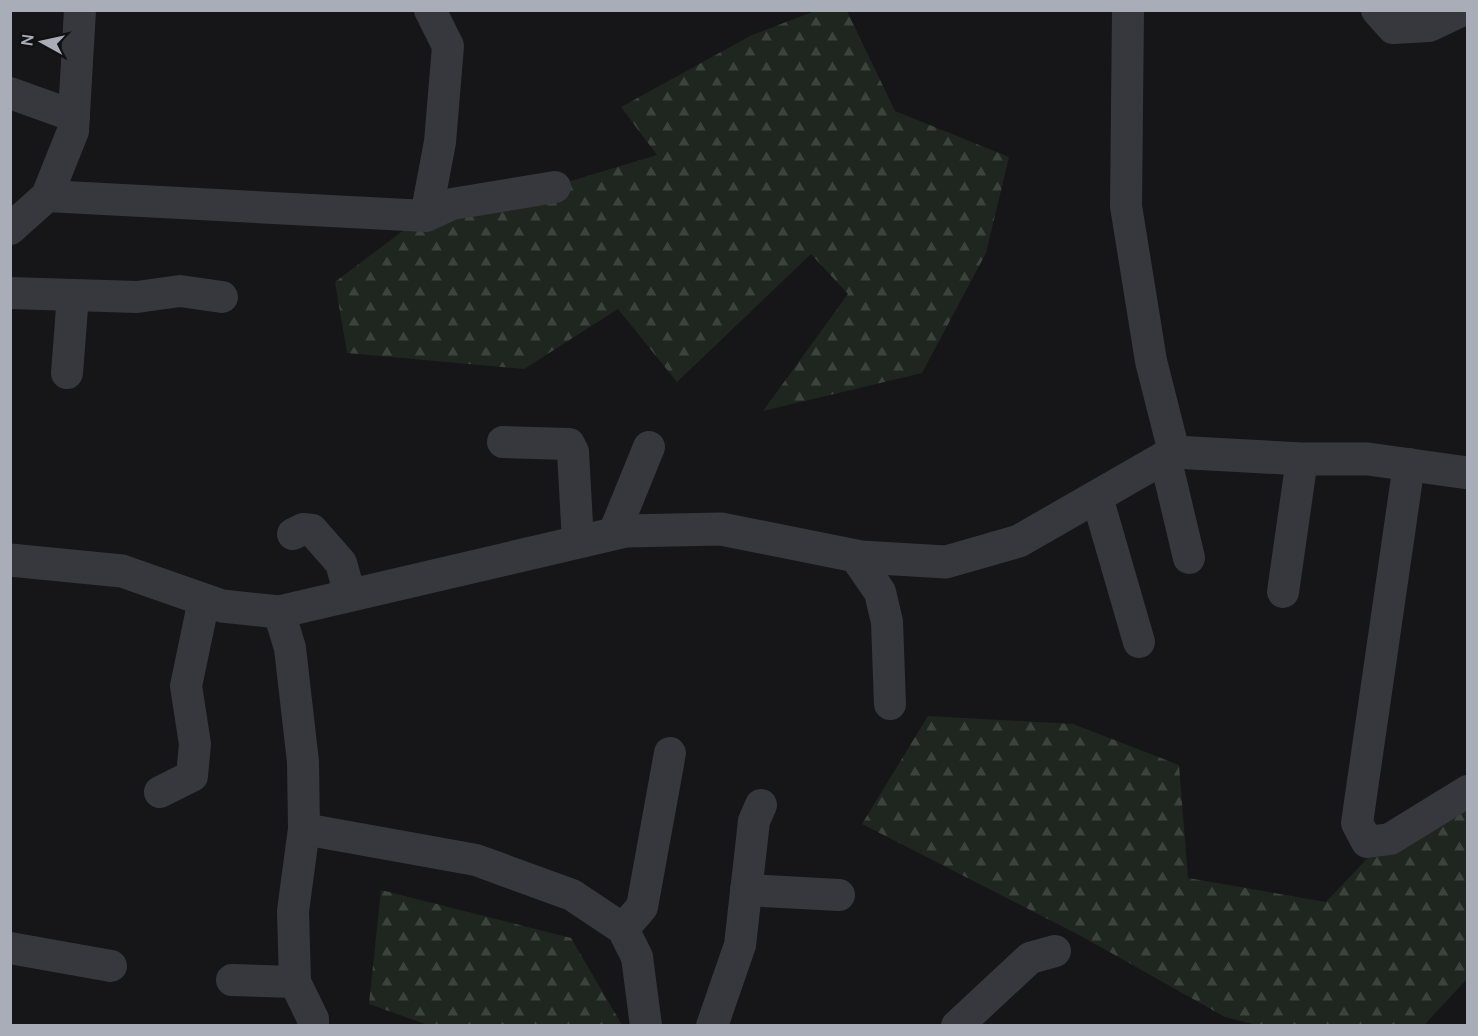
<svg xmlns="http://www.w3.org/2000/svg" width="1478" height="1036" font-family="Manrope,sans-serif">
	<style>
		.forest { fill: url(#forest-firs) }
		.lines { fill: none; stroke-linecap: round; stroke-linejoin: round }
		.minor { stroke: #37383d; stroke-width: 32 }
		.tertiary { stroke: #37383d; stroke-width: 33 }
	</style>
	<defs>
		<pattern id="forest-firs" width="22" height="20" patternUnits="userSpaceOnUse" patternTransform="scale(1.5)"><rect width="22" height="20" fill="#1e261f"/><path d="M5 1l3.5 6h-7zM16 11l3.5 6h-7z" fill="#3c433d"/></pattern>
	</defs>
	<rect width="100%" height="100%" fill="#161618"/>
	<g class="forest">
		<path d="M 815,11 L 847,11 L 895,111 L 1009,157 L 986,253 L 922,373 L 763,411 L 848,294 L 811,254 L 677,382 L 618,309 L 524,369 L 347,353 L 335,282 L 441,202 L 541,190 L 657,155 L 621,107 L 752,35 Z"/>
		<path d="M 928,716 L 1073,724 L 1179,765 L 1188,878 L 1326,902 L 1412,811 L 1467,776 L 1467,979 L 1424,1025 L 1261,1026 L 1225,1017 L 1081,936 L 862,824 Z"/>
		<path d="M 381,890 L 571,938 L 622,1025 L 428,1025 L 369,1004 Z"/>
	</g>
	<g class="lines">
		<g class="minor">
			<path d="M 1128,10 L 1126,206 L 1151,361 L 1174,452"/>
			<path d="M 1377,10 L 1393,28 L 1429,26 L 1463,10"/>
			<path d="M 10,93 L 74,116"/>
			<path d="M 47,196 L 426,216 L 452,204 L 555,187"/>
			<path d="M 426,216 L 440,142 L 448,46 L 430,10"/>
			<path d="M 10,229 L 47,196 L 73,131 L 80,10"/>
			<path d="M 10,293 L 137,297 L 180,291 L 222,297"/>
			<path d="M 67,373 L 73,295"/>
			<path d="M 503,442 L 569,444 L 573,452 L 578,542"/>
			<path d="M 1165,457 L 1189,558"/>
			<path d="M 1409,464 L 1357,823 L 1367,842 L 1390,839 L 1468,791"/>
			<path d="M 1097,497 L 1139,642"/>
			<path d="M 614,533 L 649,447"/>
			<path d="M 293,534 L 303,529 L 312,530 L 341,563 L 350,595"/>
			<path d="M 855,556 L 880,592 L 887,622 L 890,704"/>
			<path d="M 1283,592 L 1302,459"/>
			<path d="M 279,612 L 290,648 L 303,762 L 304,829 L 293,911 L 295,982 L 313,1019 L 313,1026"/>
			<path d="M 160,792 L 192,776 L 195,744 L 186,686 L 204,600"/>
			<path d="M 304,829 L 476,860 L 572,895 L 623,929 L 637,957 L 646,1026"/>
			<path d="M 746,890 L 839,895"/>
			<path d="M 623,929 L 642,907 L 670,753"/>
			<path d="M 10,948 L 111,966"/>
			<path d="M 232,980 L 295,982"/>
			<path d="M 712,1026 L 740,945 L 754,821 L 761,805"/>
			<path d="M 957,1026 L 1030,958 L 1055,951"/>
		</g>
		<path class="tertiary" d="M 10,560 L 122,571 L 222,606 L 279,612 L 626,531 L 721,529 L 861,557 L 946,562 L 1019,541 L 1174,452 L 1302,459 L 1368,459 L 1468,473"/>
	</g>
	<rect width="1478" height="1036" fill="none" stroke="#a8adb8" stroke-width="24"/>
	<g transform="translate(42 42) rotate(278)" stroke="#111113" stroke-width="4.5" paint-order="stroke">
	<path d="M0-4.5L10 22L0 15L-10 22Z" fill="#a8adb8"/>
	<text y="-9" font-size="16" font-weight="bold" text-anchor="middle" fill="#a8adb8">N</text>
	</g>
</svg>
